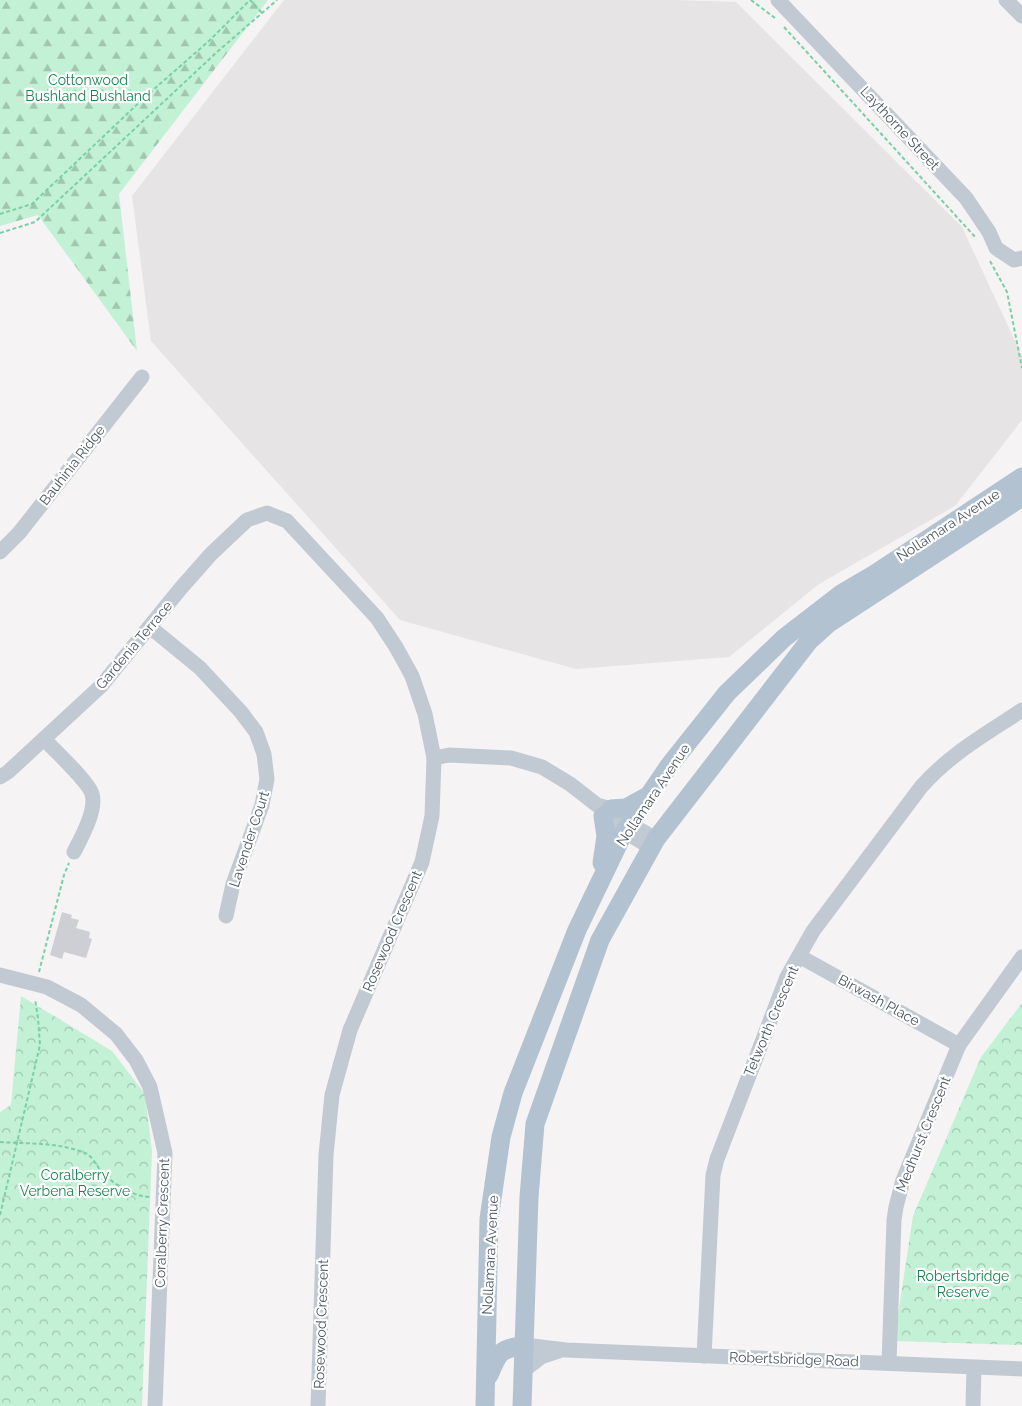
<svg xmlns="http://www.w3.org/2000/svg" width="1022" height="1406" font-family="Raleway,sans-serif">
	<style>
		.education { fill: #e6e4e5 }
		.forest { fill: url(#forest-firs) }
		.park { fill: url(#park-crowns) }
		.building { fill: #cdcfd5 }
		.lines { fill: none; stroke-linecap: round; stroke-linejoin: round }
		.path { stroke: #7ad0a6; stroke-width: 2; stroke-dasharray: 4 2.5; stroke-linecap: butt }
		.minor { stroke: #c1cad2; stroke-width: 15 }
		.major { stroke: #b3c2d1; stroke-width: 19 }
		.labels { text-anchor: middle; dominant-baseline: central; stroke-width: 4.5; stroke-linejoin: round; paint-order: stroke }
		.park-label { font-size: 14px; fill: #17864f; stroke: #fff }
		.street-label { font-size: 14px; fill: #4a5661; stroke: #fff }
	</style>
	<defs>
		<pattern id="forest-firs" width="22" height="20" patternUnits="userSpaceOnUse" patternTransform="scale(1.25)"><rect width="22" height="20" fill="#c3f1d5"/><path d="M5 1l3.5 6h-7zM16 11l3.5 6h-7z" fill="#a0c6b0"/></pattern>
		<pattern id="park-crowns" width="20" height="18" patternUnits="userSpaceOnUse" patternTransform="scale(1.25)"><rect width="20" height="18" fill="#c3f1d5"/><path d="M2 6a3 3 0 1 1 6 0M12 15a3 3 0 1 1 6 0" fill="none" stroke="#a0c6b0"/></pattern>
	</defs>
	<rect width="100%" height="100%" fill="#f5f3f3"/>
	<path class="education" d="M 284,0 L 674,0 L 736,2 L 962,227 L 1022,356 L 1022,420 L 955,506 L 819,584 L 729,657 L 576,669 L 400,620 L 151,341 L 132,196 Z"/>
	<path class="forest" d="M 0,0 L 268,0 L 119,194 L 137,351 L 38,215 L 0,226 Z"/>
	<g class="park">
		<path d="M 21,996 L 112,1051 L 145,1094 L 152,1151 L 142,1406 L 0,1406 L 0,1112 L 11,1105 Z"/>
		<path d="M 1022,1003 L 1022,1345 L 894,1341 L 913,1216 L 981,1057 Z"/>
	</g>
	<path class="building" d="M 62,912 L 72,915 L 71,918 L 79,920 L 76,928 L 90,932 L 89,938 L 92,939 L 86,958 L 64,952 L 62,959 L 50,955 Z"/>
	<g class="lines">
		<g class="path">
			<path d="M 250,0 L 262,13"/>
			<path d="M 751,0 L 775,18"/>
			<path d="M 784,27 L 976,238"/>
			<path d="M 0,214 L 32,204 L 145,97 L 210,40 L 250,0"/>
			<path d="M 0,233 L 35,222 L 217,52 L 277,0"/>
			<path d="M 990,261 L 1007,292 L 1022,368"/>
			<path d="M 39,972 L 64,875 L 69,863"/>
			<path d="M 0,1142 C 28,1144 58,1142 85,1153 C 91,1155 96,1164 100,1170 C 113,1184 131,1196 150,1197"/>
			<path d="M 0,1215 L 40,1045 L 38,1018 L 35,999"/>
		</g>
		<g class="minor">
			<path d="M 778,0 L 966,198 L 989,232 L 996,248 L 1014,260 L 1022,258"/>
			<path d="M 1006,0 L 1022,16"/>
			<path d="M 0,552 L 19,533 L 142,377"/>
			<path d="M 150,627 L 200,668 L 241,712 L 256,732 L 264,754 L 267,779 L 262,805 L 233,884 L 226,916"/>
			<path d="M 44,739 C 54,750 89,782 92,794 C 97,810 81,838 74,852"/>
			<path d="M 434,758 L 449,755 L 511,758 L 542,767 L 570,784 L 597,805 L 611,809 L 630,824 L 656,839"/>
			<path d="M 0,777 L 8,772 L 101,686 L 181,588 L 211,554 L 247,520 L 267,513 L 287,521 L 377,618 L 396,647 L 412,676 L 425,714 L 434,758 L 432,816 L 422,862 L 350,1030 L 332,1095 L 326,1155 L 318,1406"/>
			<path d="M 616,826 L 650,847"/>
			<path d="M 799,956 L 959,1045"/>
			<path d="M 0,975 L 47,987 L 81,1005 L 116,1034 L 136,1060 L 150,1087 L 165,1153 L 155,1406"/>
			<path d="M 524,1345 L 566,1350 L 1022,1369"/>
			<path d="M 704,1356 L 713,1175 L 717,1159 L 787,977 L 813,931 L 921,787 C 951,753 985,735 1022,710"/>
			<path d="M 889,1363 L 894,1220 L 896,1207 L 903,1180 L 959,1045 L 1022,957"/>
			<path d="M 523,1371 L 541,1357 L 559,1351"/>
			<path d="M 973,1406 L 974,1368"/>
		</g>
		<g class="major">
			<path d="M 611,809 L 626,808 L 646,797"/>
			<path d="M 602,863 L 606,836 L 603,816"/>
			<path d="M 489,1375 C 499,1351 499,1350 524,1345"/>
			<path d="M 485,1406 L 489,1219 L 501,1137 L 513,1093 L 577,930 L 624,832 L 669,766 L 727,693 L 784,638 L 841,594 L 875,574 L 1022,477"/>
			<path d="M 522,1406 L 529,1197 L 535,1124 L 600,940 L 656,839 L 809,641 L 829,623 L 1022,497"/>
		</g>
	</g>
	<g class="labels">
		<g class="park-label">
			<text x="88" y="80">Cottonwood<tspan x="88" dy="16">Bushland Bushland</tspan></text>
			<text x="75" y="1175">Coralberry<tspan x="75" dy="16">Verbena Reserve</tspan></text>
			<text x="963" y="1276">Robertsbridge<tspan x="963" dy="16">Reserve</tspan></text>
		</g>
		<g class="street-label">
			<text transform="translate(900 128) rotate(47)">Laythorne Street</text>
			<text transform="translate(72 465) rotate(-52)">Bauhinia Ridge</text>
			<text transform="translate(948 525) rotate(-33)">Nollamara Avenue</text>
			<text transform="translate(134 645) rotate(-50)">Gardenia Terrace</text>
			<text transform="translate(653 795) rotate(-56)">Nollamara Avenue</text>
			<text transform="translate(249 839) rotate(-72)">Lavender Court</text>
			<text transform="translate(392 931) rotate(-67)">Rosewood Crescent</text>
			<text transform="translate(879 1000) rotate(29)">Birwash Place</text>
			<text transform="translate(771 1021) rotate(-67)">Tetworth Crescent</text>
			<text transform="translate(923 1134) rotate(-68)">Medhurst Crescent</text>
			<text transform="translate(162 1223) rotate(-88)">Coralberry Crescent</text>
			<text transform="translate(490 1255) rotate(-87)">Nollamara Avenue</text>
			<text transform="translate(321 1324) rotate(-88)">Rosewood Crescent</text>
			<text transform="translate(794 1359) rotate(2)">Robertsbridge Road</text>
		</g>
	</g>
</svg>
